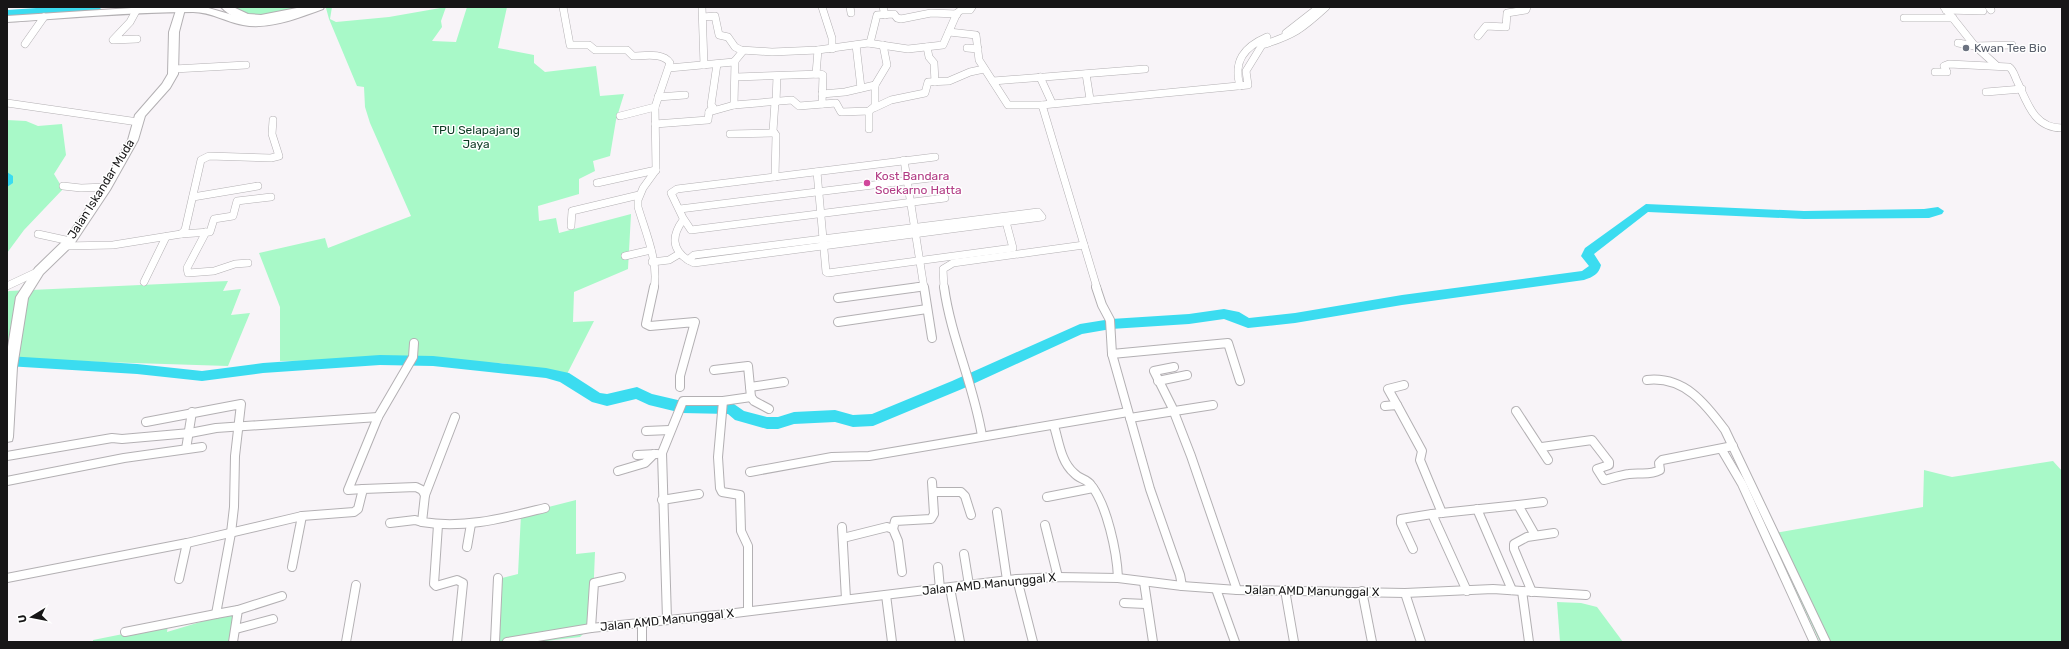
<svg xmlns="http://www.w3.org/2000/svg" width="2069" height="649" font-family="Rubik,sans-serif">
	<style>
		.green { fill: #a8f9c8 }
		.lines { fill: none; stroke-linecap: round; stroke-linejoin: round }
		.river { fill: #3bdcf0; fill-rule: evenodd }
		.street-far1-casing { stroke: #b3b0b3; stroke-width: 8 }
		.street-casing { stroke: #b3b0b3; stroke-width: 10 }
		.secondary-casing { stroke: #b3b0b3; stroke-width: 2 }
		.primary-casing { stroke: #b3b0b3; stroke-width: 2 }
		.street-far1 { stroke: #fff; stroke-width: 7 }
		.street { stroke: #fff; stroke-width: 8 }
		.secondary { fill: #fff; fill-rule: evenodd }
		.primary { fill: #fff; fill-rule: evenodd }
		.worship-dot { fill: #6b7280; stroke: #fff; stroke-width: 1.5 }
		.hotel-dot { fill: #d1479c; stroke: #fff; stroke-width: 1.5 }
		.labels { text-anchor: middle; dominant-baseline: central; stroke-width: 3; stroke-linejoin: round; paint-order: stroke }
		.worship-label { font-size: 12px; fill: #5b616d; stroke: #fff; text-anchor: start }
		.park-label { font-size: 12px; fill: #0e3b24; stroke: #fff }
		.hotel-label { font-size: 12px; fill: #b23c85; stroke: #fff; text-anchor: start }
		.street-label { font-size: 12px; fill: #171617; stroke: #fff }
	</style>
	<rect width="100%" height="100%" fill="#f8f4f8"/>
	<g class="green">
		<path d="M 231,7 L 301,7 L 250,17 Z"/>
		<path d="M 329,7 L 332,7 L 330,19 L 336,22 L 389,17 L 446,7 L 441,21 L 442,27 L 432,41 L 456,42 L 467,7 L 507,7 L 498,48 L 534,55 L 534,63 L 545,72 L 596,66 L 600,96 L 624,94 L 616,120 L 610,156 L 593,161 L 595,171 L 579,179 L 579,194 L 538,206 L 539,221 L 556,218 L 559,233 L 631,214 L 628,269 L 574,292 L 573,322 L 594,321 L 567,374 L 501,363 L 388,360 L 280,361 L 280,307 L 259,253 L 325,238 L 328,248 L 411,216 L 370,123 L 365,107 L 364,87 L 357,86 L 329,19 L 326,8 Z"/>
		<path d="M 7,120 L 26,121 L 38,126 L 62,124 L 66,155 L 54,174 L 63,189 L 24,230 L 7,253 Z"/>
		<path d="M 228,281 L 223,291 L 241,289 L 231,315 L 250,313 L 228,366 L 7,359 L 7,292 L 9,291 Z"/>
		<path d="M 2053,461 L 2062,471 L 2062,642 L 1820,642 L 1769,534 L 1923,507 L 1924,470 L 1952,477 Z"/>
		<path d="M 576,500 L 576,554 L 595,552 L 592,625 L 580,637 L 537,642 L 482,642 L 495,640 L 498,579 L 518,574 L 521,514 Z"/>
		<path d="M 1557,602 L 1581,603 L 1597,607 L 1623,642 L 1560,642 Z"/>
		<path d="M 237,611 L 232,642 L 93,642 L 93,640 L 168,625 L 167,632 Z"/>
	</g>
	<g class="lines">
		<g class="river">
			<path d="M 51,7 L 103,7 L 98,10 L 7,16 L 7,10 Z"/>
			<path d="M 7,172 L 13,176 L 13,183 L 7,187 Z"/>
			<path d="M 1646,204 L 1804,211 L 1924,209 L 1938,207 L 1944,211 L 1942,214 L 1929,218 L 1804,219 L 1648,212 L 1594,254 L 1601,265 C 1599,274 1593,277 1584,280 L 1402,305 L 1295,323 L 1248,328 L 1224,319 L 1189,324 L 1111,329 L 1082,334 L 962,389 L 873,426 L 853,427 L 835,422 L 794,424 L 778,429 L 767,429 L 735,420 L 728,414 L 682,413 L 649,405 L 636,399 L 607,406 L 592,402 L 560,382 L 546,378 L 433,366 L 380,365 L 263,373 L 202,381 L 137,374 L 7,366 L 7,356 L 137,364 L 202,371 L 263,363 L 380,355 L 433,356 L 546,368 L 569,373 L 600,393 L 607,394 L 637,387 L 652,394 L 682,401 L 731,402 L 744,411 L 767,417 L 778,417 L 794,412 L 835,410 L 853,415 L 872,414 L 952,381 L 1080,324 L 1111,319 L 1189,314 L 1224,309 L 1239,312 L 1249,318 L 1295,313 L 1402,295 L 1582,271 L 1589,266 L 1581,256 L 1585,248 Z"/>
		</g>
		<defs>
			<g id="street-far1">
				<path d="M 563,7 L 570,45 L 589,45 L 595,50 L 627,50 L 633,56 C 644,56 663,52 670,63 L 655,107 L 656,170 L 643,188 L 638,200 L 638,207 C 645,231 659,262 654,288"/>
				<path d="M 702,7 L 704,65"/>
				<path d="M 822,7 L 832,38 L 832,49"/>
				<path d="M 850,7 L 851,13"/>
				<path d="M 883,7 L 885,15"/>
				<path d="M 1944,7 L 1975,46 L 1996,65"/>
				<path d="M 1989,7 L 1991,10"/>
				<path d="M 1946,10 L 1983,11"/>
				<path d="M 136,11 L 130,22 L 113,40 L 137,39"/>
				<path d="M 703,17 L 715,16 L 719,35 L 728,37 L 735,47 L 741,50 L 772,52 L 818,50 L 868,43 L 908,49 L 943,45 L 957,13 L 961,10 L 970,10 L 972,7"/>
				<path d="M 1904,18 L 1953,18"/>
				<path d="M 949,32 L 976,35 L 979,60 L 1008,105 L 1042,105 L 1248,85 L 1246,71 L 1262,45 C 1294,35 1302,29 1326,7"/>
				<path d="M 1286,33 L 1318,8"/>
				<path d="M 1478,36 L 1486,26 L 1506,27 L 1507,13 L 1526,10 L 1527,7"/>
				<path d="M 870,43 L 877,15 L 894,14 L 897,18 L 901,19 L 931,13 L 957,14"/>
				<path d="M 1958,43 L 1975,46 L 2012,45"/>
				<path d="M 25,44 L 44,17"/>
				<path d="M 856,45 L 861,88"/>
				<path d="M 927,47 L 929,57 L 934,63 L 935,82"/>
				<path d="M 967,48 L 978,49"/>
				<path d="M 717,64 L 711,105 L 713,107 L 709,112 L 734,105 L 792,100 L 799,106 L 836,103 L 841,112 L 869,111 L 875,106 L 875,85 L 887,65 L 883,45"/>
				<path d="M 669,68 L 734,62 L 743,51"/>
				<path d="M 174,69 L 246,65"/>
				<path d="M 1935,72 L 1947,72 L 1944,66 L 1949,64 L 2009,67 C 2014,70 2015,78 2018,83 C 2028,105 2035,128 2062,128"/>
				<path d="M 816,74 L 818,50"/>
				<path d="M 1086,74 L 1090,99"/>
				<path d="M 736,77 L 821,74 L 823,75 L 822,104"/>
				<path d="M 1040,77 L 1052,103"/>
				<path d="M 993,81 L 1145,69"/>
				<path d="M 1240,86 C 1233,61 1244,47 1267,37"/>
				<path d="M 1986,92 L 2022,89"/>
				<path d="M 822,94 L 845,92 L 875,85"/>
				<path d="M 658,97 L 685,95"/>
				<path d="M 775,102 L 773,131 L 776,135 L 775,177"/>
				<path d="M 776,102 L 777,76"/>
				<path d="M 7,103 L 138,122"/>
				<path d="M 734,105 L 735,61"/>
				<path d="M 1042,105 L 1097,288"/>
				<path d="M 874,108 L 891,100 L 925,93 L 928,82 L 949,81 L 970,72 L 984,69"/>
				<path d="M 869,111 L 869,129"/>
				<path d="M 620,116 L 655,107"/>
				<path d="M 655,124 L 708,120 L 709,112"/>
				<path d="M 730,134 L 774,133"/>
				<path d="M 935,157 L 677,189 L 671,193 L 683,218 L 691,230 L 945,198"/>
				<path d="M 904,160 L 924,288"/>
				<path d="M 817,172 L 826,272 L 828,273 L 1013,248 L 1006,222"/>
				<path d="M 597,183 L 656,170"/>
				<path d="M 63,186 L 81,188 L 106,187"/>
				<path d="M 193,197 L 258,186"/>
				<path d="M 680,209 L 938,177"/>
				<path d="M 1038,212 L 1042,217 L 694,263 L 688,260 L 694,255 Z"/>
				<path d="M 683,220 C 672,235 671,249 688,260"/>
				<path d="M 571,226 L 572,211 L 639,195"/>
				<path d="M 206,232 L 187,268 L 188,273 L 214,271 L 235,264 L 248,263"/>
				<path d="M 38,234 L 70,241"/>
				<path d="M 181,234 L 210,232 L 214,219 L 233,216 L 237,201 L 271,197"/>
				<path d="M 65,246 L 113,245 L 181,234 L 185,230 L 201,160 L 209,156 L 271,158 L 279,156 L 272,134 L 273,120"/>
				<path d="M 625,256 L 651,250"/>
				<path d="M 652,262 L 669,260 L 679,254"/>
				<path d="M 144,282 L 166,237"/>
				<path d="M 7,286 L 39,271"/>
				<path d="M 912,288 L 923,286"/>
				<path d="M 944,288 L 943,269 L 953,263 L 1084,245"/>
			</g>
			<g id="street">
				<path d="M 654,287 L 646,324 L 650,326 L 695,322 L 680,376 L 680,387"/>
				<path d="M 924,287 L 932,338"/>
				<path d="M 944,287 C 951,338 974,385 982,436"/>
				<path d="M 1096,287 L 1102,305 L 1110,320 L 1112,354 L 1150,489 L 1180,575 L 1182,586"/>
				<path d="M 838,298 L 919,287"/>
				<path d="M 838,322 L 927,309"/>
				<path d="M 1112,354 L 1228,343 L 1240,381"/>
				<path d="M 1174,367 L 1154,371 L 1172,407 L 1191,456 L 1237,590"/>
				<path d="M 714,370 L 748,366 L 751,397 L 754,401 L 769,409"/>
				<path d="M 1647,380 C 1684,376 1705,403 1725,430 L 1826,642"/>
				<path d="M 1158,381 L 1187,375"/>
				<path d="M 750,387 L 784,382"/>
				<path d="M 723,401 L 751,397"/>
				<path d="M 1397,405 L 1388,389 L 1404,385"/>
				<path d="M 1385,406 L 1397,405 L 1422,451 L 1420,460 L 1442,513"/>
				<path d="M 1516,411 L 1548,460"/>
				<path d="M 455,417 L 425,495 L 422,522 C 465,529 504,518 545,508"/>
				<path d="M 1130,418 L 1213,405"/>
				<path d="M 146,422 L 241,404 L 235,456 L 234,507 L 231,533 L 216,614 L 238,610 L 233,642"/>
				<path d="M 1054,426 C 1059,442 1061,462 1074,473 C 1079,479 1087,479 1091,485 C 1107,505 1117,552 1118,578"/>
				<path d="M 646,431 L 670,430"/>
				<path d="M 1542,447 L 1592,440 L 1609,462 L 1609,465 L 1597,469 L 1604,480 C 1612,478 1621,475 1629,474 C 1640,472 1649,476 1660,470 L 1659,463 L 1662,460 L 1733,446"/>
				<path d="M 186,449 L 192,412"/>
				<path d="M 1722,450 L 1742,484 L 1814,642"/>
				<path d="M 637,455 L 657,454"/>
				<path d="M 7,456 L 112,438 L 122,439 L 190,433 L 216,428 L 378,417"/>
				<path d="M 618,471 L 645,463 L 654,454"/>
				<path d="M 750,472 L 832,457 L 869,456 L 1128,412"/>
				<path d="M 7,481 L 124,458 L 202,447"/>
				<path d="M 363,489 L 348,490 L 378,417 L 413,357 L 414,343"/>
				<path d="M 934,492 L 961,492 L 965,496 L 971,515"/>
				<path d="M 1047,497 L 1093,488"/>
				<path d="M 662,500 L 699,494"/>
				<path d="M 1477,509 L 1512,590"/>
				<path d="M 997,512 L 1007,580"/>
				<path d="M 390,523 L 415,520 L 422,522"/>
				<path d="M 438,525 L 434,584 L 436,586 L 457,580 L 463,583 L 457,642"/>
				<path d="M 1045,525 L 1058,577"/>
				<path d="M 842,527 L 846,599"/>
				<path d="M 893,529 L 895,521 L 931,519 L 934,514 L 932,482"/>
				<path d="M 1535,535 L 1518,505 L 1543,502"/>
				<path d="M 843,538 L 887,527 L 893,529 L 898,541 L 902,572"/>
				<path d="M 467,547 L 471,524"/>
				<path d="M 1413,549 L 1401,523 L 1401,519 L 1432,514"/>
				<path d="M 964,554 L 969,585"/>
				<path d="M 292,567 L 302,516"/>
				<path d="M 938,567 L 940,589"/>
				<path d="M 7,578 L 187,543 L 302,516 L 354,512 L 358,509 L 363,489 L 416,487 L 422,490 L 425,495"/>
				<path d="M 179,579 L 187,543"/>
				<path d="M 1017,579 L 1033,642"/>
				<path d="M 1144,582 L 1153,642"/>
				<path d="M 950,588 L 960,642"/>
				<path d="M 1216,589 L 1235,642"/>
				<path d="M 1285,590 L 1294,642"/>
				<path d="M 1362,591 L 1372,642"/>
				<path d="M 1467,591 L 1432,514 L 1518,505"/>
				<path d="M 1532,592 L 1514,549 L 1514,544 L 1527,537 L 1554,533"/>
				<path d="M 1405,593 L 1421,642"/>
				<path d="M 886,595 L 892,642"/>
				<path d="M 1124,603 L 1146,604"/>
				<path d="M 238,610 L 282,596"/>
				<path d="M 667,619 L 662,453 L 683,401 L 723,401 L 718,457 L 720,488 L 722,492 L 740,495 L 741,531 L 748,546 L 748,611"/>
				<path d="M 642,622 L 642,642"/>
				<path d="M 591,628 L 594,583 L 621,577"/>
				<path d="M 236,629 L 273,619"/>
				<path d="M 125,632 L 216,614"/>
				<path d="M 346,642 L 356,585"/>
				<path d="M 495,642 L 498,578"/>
				<path d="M 507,642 L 591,628 L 727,614 L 1017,579 L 1058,577 L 1118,578 L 1182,586 L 1237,590 L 1405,593 L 1493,589 L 1522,591"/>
				<path d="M 1529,642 L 1522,591 L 1586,595"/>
			</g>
			<g id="secondary">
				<path d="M 177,7 L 183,7 L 185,9 L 179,32 L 178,74 L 170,88 L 145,116 L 138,140 L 110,190 L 74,244 L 43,274 L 28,298 L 17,367 L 13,437 L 12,441 L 7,442 L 7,353 L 16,297 L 35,268 L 66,238 L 102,185 L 128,140 L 135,115 L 162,84 L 168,74 L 169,32 Z"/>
				<path d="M 221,7 L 233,7 L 248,14 L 261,15 L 302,7 L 317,7 C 312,12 303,13 296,14 C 273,21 240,28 221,7 Z"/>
			</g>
			<path id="primary" d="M 147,7 L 205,7 L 250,20 L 279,17 L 309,7 L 324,7 L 323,9 C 298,18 269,30 243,25 C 226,22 211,12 193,12 C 131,12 69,18 7,22 L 7,16 Z"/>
		</defs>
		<use href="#street-far1" class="street-far1-casing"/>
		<use href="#street" class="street-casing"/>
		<use href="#secondary" class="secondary-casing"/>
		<use href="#primary" class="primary-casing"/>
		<use href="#street-far1" class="street-far1"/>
		<use href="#street" class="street"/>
		<use href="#secondary" class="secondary"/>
		<use href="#primary" class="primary"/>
	</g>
	<circle class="worship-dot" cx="1966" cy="48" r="4"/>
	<circle class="hotel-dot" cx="867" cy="183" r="4"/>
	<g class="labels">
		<g class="worship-label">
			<text x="1974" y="48">Kwan Tee Bio</text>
		</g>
		<g class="park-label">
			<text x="476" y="130">TPU Selapajang<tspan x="476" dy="14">Jaya</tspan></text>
		</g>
		<g class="hotel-label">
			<text x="875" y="176">Kost Bandara<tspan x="875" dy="14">Soekarno Hatta</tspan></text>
		</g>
		<g class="street-label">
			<text transform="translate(101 189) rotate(-58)">Jalan Iskandar Muda</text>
			<text transform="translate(989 584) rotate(-6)">Jalan AMD Manunggal X</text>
			<text transform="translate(1312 591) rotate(1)">Jalan AMD Manunggal X</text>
			<text transform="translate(667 620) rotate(-6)">Jalan AMD Manunggal X</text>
		</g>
	</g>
	<rect width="2069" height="649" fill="none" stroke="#171617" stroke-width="16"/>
	<g transform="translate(32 617) rotate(260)" stroke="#ffffff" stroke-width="3" paint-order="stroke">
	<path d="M0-3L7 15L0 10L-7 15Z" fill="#171617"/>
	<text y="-6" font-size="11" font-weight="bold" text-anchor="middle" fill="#171617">U</text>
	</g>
</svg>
